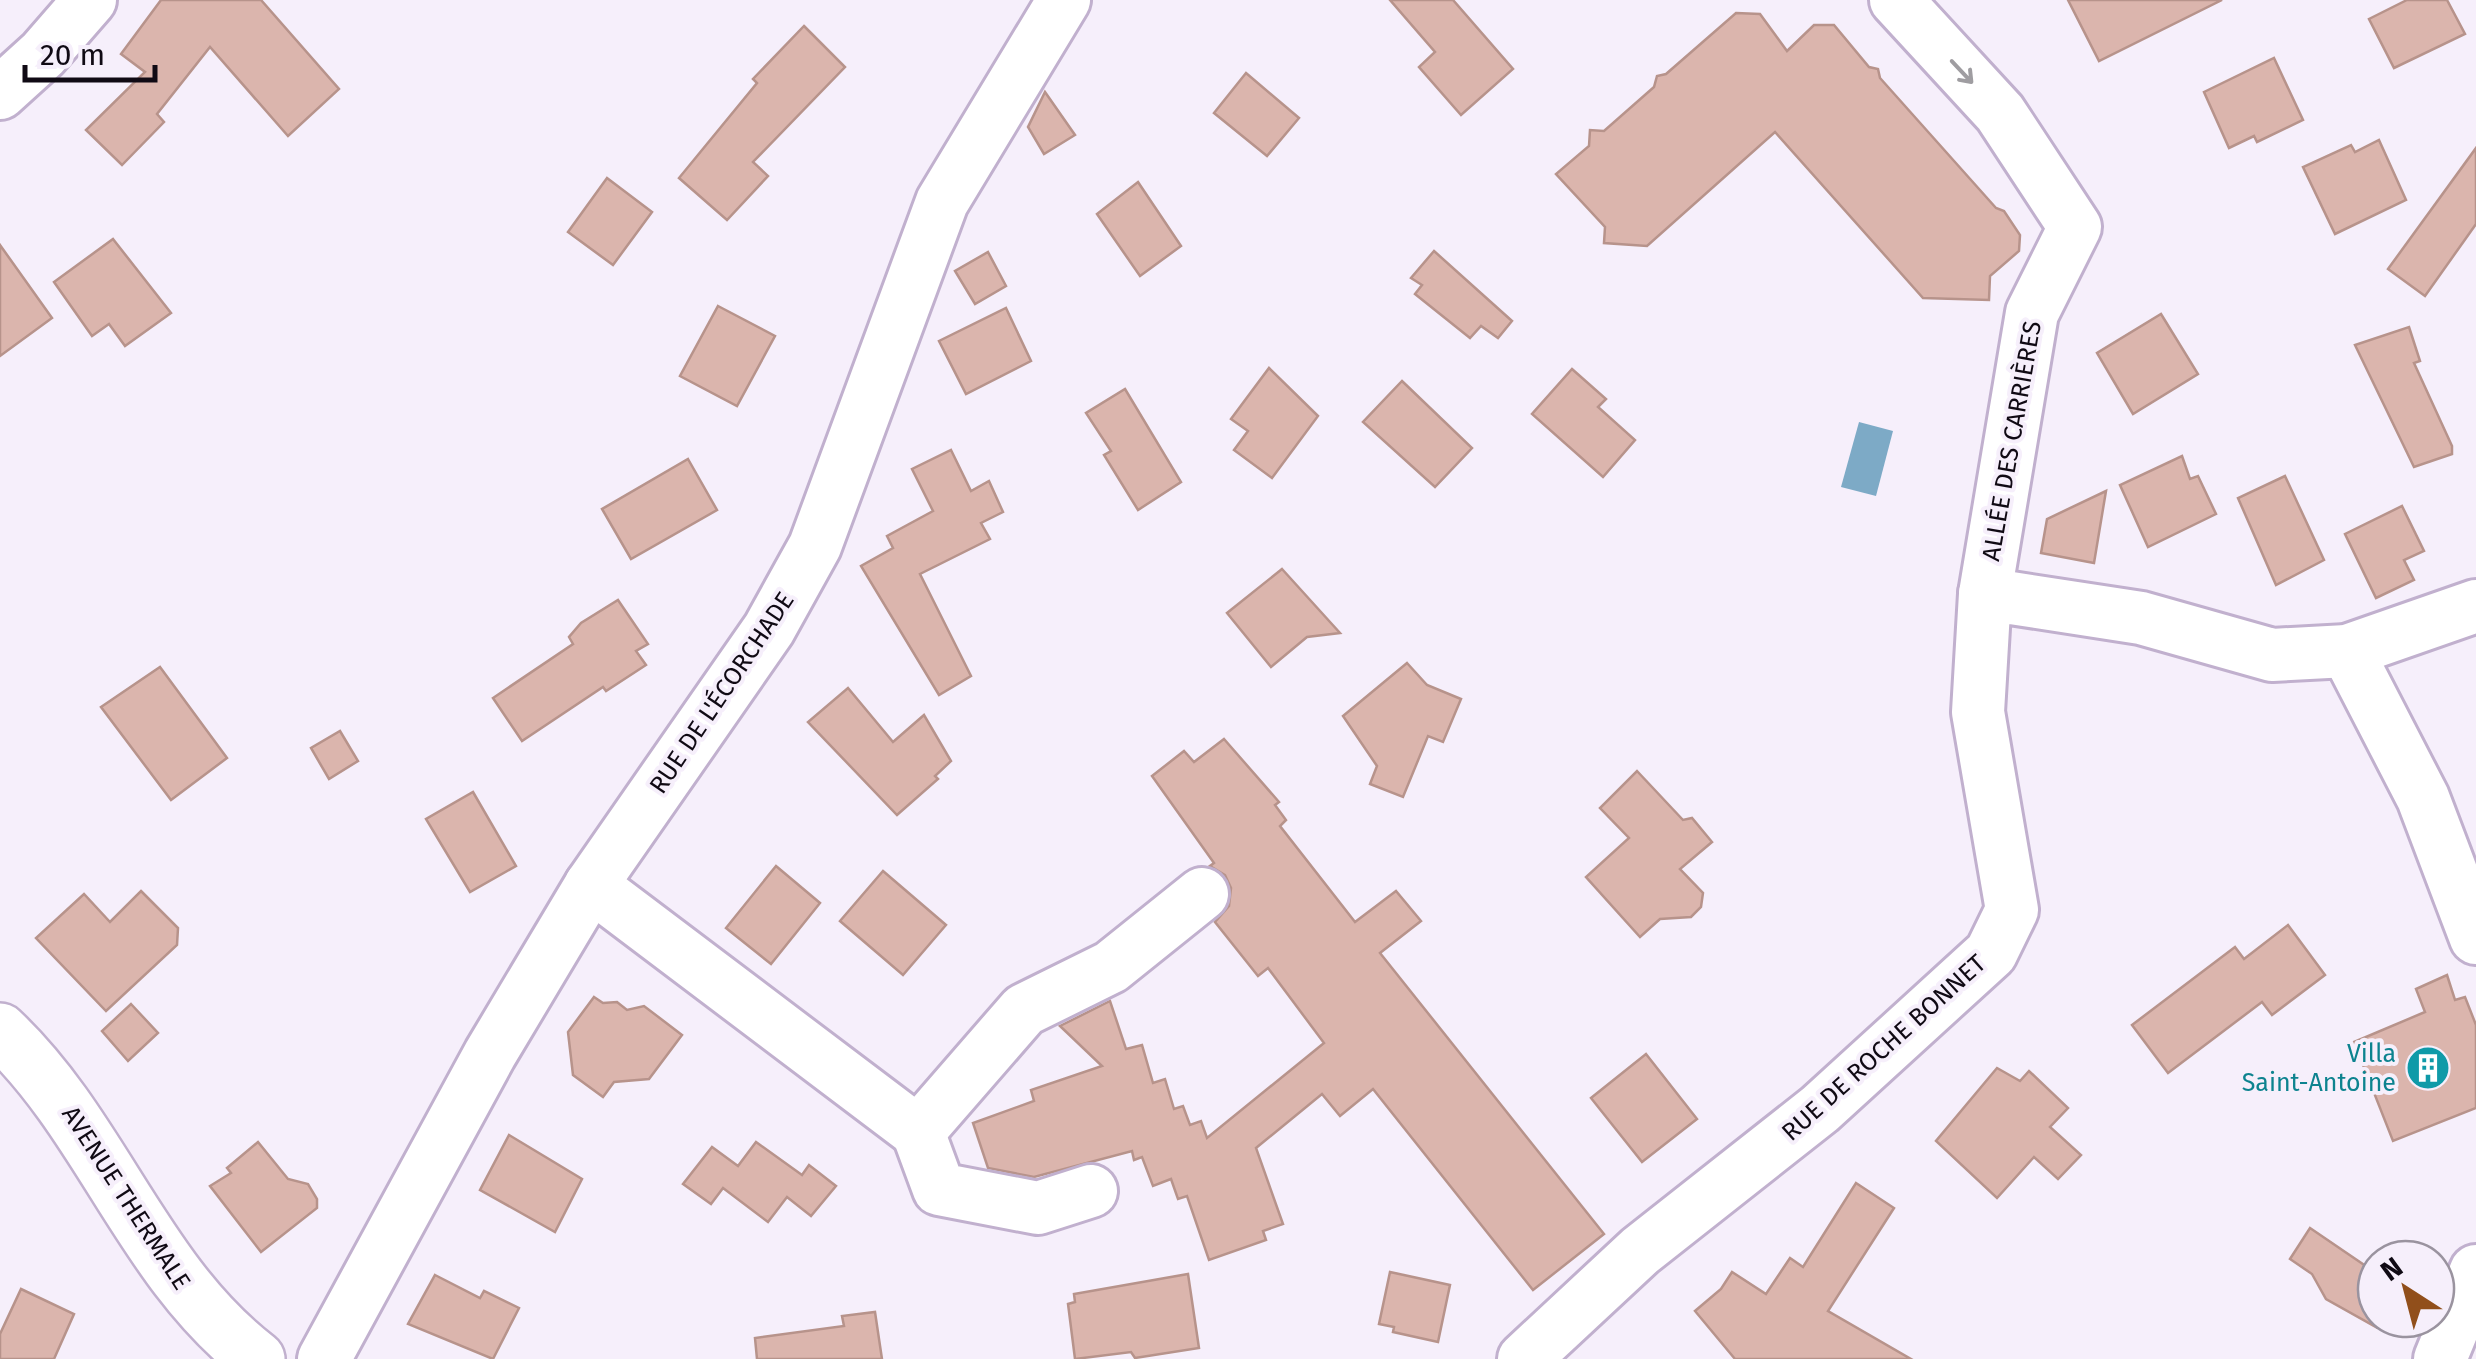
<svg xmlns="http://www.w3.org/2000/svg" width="2476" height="1359" font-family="'Fira Sans',sans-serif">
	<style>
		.water { fill: #7daac6 }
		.building { fill: #dbb5ad; stroke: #b7938b; stroke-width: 2.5 }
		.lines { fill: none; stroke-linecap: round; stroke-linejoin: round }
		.minor-casing { stroke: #c1b0ce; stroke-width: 58 }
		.major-casing { stroke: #c1b0ce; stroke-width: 60 }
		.minor { stroke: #fff; stroke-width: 52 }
		.major { stroke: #fff; stroke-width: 55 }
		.oneway { stroke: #9f9da1 }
		.labels { text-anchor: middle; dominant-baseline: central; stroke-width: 8; stroke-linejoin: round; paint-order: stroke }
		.street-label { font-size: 25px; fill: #100a14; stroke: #f6effb }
		.culture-label { font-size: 25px; fill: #0d838f; stroke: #f6effb; text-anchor: end }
	</style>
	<rect width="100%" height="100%" fill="#f6effb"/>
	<path class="water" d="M 1859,422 L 1893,431 L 1876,496 L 1841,487 Z"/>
	<g class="building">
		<path d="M 161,0 L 261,0 L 339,89 L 288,136 L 210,47 L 157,114 L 164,122 L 122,165 L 86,130 L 145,72 L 121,54 Z"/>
		<path d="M 1390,0 L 1453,0 L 1513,69 L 1461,115 L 1419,67 L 1435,52 Z"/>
		<path d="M 2068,0 L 2222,0 L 2099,61 Z"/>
		<path d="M 2407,0 L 2447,0 L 2465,34 L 2394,68 L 2369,19 Z"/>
		<path d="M 1736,13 L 1760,14 L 1787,51 L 1814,25 L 1834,25 L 1869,67 L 1878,69 L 1880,78 L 1996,208 L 2004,211 L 2020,235 L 2019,251 L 1990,276 L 1989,300 L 1923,298 L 1775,132 L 1647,246 L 1604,243 L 1605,227 L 1556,174 L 1589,146 L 1590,130 L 1604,131 L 1654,87 L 1657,76 L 1666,74 Z"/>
		<path d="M 804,26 L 845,67 L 753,162 L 768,176 L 727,220 L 679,178 L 757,83 L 753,79 Z"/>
		<path d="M 2274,58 L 2303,120 L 2257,142 L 2254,136 L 2229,148 L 2204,92 Z"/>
		<path d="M 1246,73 L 1299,118 L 1267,156 L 1214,113 Z"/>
		<path d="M 1045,92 L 1075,135 L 1044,154 L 1028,127 Z"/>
		<path d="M 2379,140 L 2406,200 L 2335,234 L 2303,167 L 2351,145 L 2355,152 Z"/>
		<path d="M 2476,148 L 2476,224 L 2425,296 L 2388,269 Z"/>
		<path d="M 607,178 L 652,212 L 613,265 L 568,232 Z"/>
		<path d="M 1138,182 L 1181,246 L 1140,276 L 1097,214 Z"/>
		<path d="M 113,239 L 171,313 L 125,346 L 109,324 L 92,336 L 54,282 Z"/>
		<path d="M 0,245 L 52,318 L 0,356 Z"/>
		<path d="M 1434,251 L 1512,321 L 1498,338 L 1481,326 L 1470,338 L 1415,294 L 1422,285 L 1411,278 Z"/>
		<path d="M 988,252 L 1006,286 L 975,304 L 955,271 Z"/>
		<path d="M 718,306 L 775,336 L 737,406 L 680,376 Z"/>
		<path d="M 1006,308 L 1031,361 L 966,394 L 939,341 Z"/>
		<path d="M 2161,314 L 2198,374 L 2133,414 L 2097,353 Z"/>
		<path d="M 2409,327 L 2420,361 L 2414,363 L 2452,446 L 2452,454 L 2414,467 L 2355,345 Z"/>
		<path d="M 1269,368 L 1318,416 L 1272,478 L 1234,450 L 1248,431 L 1231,419 Z"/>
		<path d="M 1572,369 L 1606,399 L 1598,407 L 1635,440 L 1603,477 L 1532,414 Z"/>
		<path d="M 1402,381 L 1472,448 L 1435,487 L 1363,422 Z"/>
		<path d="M 1125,389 L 1181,482 L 1138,510 L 1104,455 L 1111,451 L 1086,413 Z"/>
		<path d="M 951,450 L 971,491 L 989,481 L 1003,512 L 981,523 L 990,539 L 920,574 L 971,676 L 939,695 L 861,566 L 893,548 L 887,536 L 933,511 L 912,469 Z"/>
		<path d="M 2182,456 L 2190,479 L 2198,476 L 2216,514 L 2148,547 L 2120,485 Z"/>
		<path d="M 688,459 L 717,510 L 631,559 L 602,509 Z"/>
		<path d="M 2285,476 L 2324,560 L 2276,585 L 2238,498 Z"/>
		<path d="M 2106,491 L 2094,563 L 2041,553 L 2047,519 Z"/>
		<path d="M 2402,506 L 2424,551 L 2404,560 L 2414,580 L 2376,598 L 2345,534 Z"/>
		<path d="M 1282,569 L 1340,633 L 1307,637 L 1271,667 L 1227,613 Z"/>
		<path d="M 618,600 L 648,644 L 636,651 L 646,665 L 606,691 L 603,687 L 522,741 L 493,698 L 573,644 L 569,637 L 581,623 Z"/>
		<path d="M 1407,663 L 1427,685 L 1461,699 L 1443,742 L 1428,736 L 1403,797 L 1370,784 L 1377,766 L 1343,716 Z"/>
		<path d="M 160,667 L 227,758 L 171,800 L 101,707 Z"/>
		<path d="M 848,688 L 893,742 L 924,715 L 951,761 L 935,776 L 938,779 L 897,815 L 808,722 Z"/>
		<path d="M 340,731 L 358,761 L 329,779 L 311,748 Z"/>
		<path d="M 1224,739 L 1279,802 L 1275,805 L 1286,820 L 1280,826 L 1355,922 L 1396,891 L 1421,921 L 1380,953 L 1604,1234 L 1533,1290 L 1373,1089 L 1340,1116 L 1322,1094 L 1256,1148 L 1283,1224 L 1263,1231 L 1266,1240 L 1209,1260 L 1187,1196 L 1178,1199 L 1171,1179 L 1153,1186 L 1142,1157 L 1134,1160 L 1132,1151 L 1034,1177 L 988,1168 L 973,1123 L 1034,1101 L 1031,1090 L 1102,1066 L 1060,1026 L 1110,1001 L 1126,1049 L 1142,1045 L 1153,1083 L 1165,1079 L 1174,1109 L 1183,1106 L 1190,1125 L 1201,1121 L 1207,1138 L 1324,1043 L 1268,968 L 1258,976 L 1215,922 L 1229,906 L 1231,888 L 1225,875 L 1210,866 L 1214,863 L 1152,776 L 1184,751 L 1194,762 Z"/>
		<path d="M 1637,771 L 1683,820 L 1692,818 L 1712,842 L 1680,869 L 1703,893 L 1701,907 L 1691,917 L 1660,919 L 1640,937 L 1586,877 L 1629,838 L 1600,808 Z"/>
		<path d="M 473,792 L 516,866 L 470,892 L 426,819 Z"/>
		<path d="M 776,866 L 820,903 L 771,964 L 726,928 Z"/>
		<path d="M 883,871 L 946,925 L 903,975 L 840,921 Z"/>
		<path d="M 141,891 L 178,928 L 177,945 L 106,1011 L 36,938 L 84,894 L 110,922 Z"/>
		<path d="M 2288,925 L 2325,975 L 2272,1015 L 2262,1002 L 2168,1073 L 2132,1025 L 2235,947 L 2244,959 Z"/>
		<path d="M 2447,975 L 2455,1000 L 2465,997 L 2476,1025 L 2476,1108 L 2393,1141 L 2354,1042 L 2425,1012 L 2416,989 Z"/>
		<path d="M 594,997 L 603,1003 L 617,1002 L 627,1010 L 644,1006 L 682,1035 L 649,1079 L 614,1082 L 603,1097 L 573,1075 L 568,1032 Z"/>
		<path d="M 131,1004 L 158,1033 L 128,1061 L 102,1031 Z"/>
		<path d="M 1646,1054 L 1697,1119 L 1642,1162 L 1591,1098 Z"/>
		<path d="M 1997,1068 L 2020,1081 L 2029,1071 L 2068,1108 L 2050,1127 L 2081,1155 L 2058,1179 L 2034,1157 L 1997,1198 L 1936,1141 Z"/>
		<path d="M 509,1135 L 582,1179 L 555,1232 L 480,1190 Z"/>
		<path d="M 258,1142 L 288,1179 L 308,1184 L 317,1199 L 317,1208 L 261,1252 L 210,1186 L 231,1173 L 227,1168 Z"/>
		<path d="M 756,1142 L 802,1175 L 809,1165 L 836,1186 L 811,1216 L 787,1197 L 768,1222 L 723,1188 L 711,1204 L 683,1184 L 712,1147 L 738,1166 Z"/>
		<path d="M 1856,1183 L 1894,1208 L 1828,1311 L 1911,1359 L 1735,1359 L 1695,1311 L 1721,1289 L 1732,1272 L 1766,1294 L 1790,1258 L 1803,1267 Z"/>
		<path d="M 2310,1228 L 2376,1273 L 2376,1327 L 2326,1299 L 2312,1274 L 2290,1259 Z"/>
		<path d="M 1390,1272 L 1450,1285 L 1438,1342 L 1393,1332 L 1394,1327 L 1379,1324 Z"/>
		<path d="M 1188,1274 L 1199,1348 L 1135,1358 L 1131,1352 L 1075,1359 L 1068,1304 L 1075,1302 L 1074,1294 Z"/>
		<path d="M 435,1275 L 480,1298 L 484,1291 L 519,1308 L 493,1359 L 408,1324 Z"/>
		<path d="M 21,1289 L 74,1314 L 54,1359 L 0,1359 L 0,1334 Z"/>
		<path d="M 875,1312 L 882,1359 L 757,1359 L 755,1338 L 844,1326 L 842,1316 Z"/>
	</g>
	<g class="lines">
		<defs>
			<g id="minor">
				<path d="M 1896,0 L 2000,113 L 2075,227 L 2032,313 L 1985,594"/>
				<path d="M 0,93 L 43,54 L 90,0"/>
				<path d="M 2347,651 L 2423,798 L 2476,938"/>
				<path d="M 591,885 L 918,1132 L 1024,1010 L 1111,967 L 1202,894"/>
				<path d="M 918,1132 L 939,1189 L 1038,1208 L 1091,1191"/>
				<path d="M 324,1359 L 490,1054 L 591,885 L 769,629 L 815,546 L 942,202 L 1064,0"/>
				<path d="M 1524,1359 L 1640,1251 L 1820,1109 L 1991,953 L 2012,910 L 1978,712 L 1985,594 L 2141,618 L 2272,655 L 2347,651 L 2476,606"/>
				<path d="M 2440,1359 L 2476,1271"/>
			</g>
			<path id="major" d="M 0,1031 C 103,1128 143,1272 257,1359"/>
		</defs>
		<use href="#minor" class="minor-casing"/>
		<use href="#major" class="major-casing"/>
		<use href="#minor" class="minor"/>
		<use href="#major" class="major"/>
	</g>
	<defs><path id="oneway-shaft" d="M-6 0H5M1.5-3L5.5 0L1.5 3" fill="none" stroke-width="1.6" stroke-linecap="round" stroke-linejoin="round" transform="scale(2.5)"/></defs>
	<use class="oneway" href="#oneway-shaft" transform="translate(1962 72) rotate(47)"/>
	<defs>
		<symbol id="building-disc" viewBox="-11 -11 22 22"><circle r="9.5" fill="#0f9aa8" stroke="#f6effb"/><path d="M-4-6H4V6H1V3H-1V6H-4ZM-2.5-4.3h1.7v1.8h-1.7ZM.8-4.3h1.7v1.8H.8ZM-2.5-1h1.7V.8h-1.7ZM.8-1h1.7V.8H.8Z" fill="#fff"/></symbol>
	</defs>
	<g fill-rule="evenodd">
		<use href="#building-disc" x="2403" y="1043" width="50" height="50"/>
	</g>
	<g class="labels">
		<g class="street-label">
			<text transform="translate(2012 441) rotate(-80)">ALLÉE DES CARRIÈRES</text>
			<text transform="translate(722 693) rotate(-56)">RUE DE L'ÉCORCHADE</text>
			<text transform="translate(1884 1048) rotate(-42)">RUE DE ROCHE BONNET</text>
			<text transform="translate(126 1198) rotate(57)">AVENUE THERMALE</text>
		</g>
		<g class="culture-label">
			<text x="2396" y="1054">Villa<tspan x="2396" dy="29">Saint-Antoine</tspan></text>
		</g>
	</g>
	<g transform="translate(2406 1289) rotate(324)"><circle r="48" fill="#f6effb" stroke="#9a939f" stroke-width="2.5"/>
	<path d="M0-8L18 38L0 25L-18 38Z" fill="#914f1b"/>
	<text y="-15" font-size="28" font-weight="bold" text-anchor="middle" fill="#100a14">N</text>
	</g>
	<path d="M25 65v15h130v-15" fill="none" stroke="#100a14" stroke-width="5"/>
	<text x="40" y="65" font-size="30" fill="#100a14" stroke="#f6effb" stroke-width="8" paint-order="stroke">20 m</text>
</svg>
